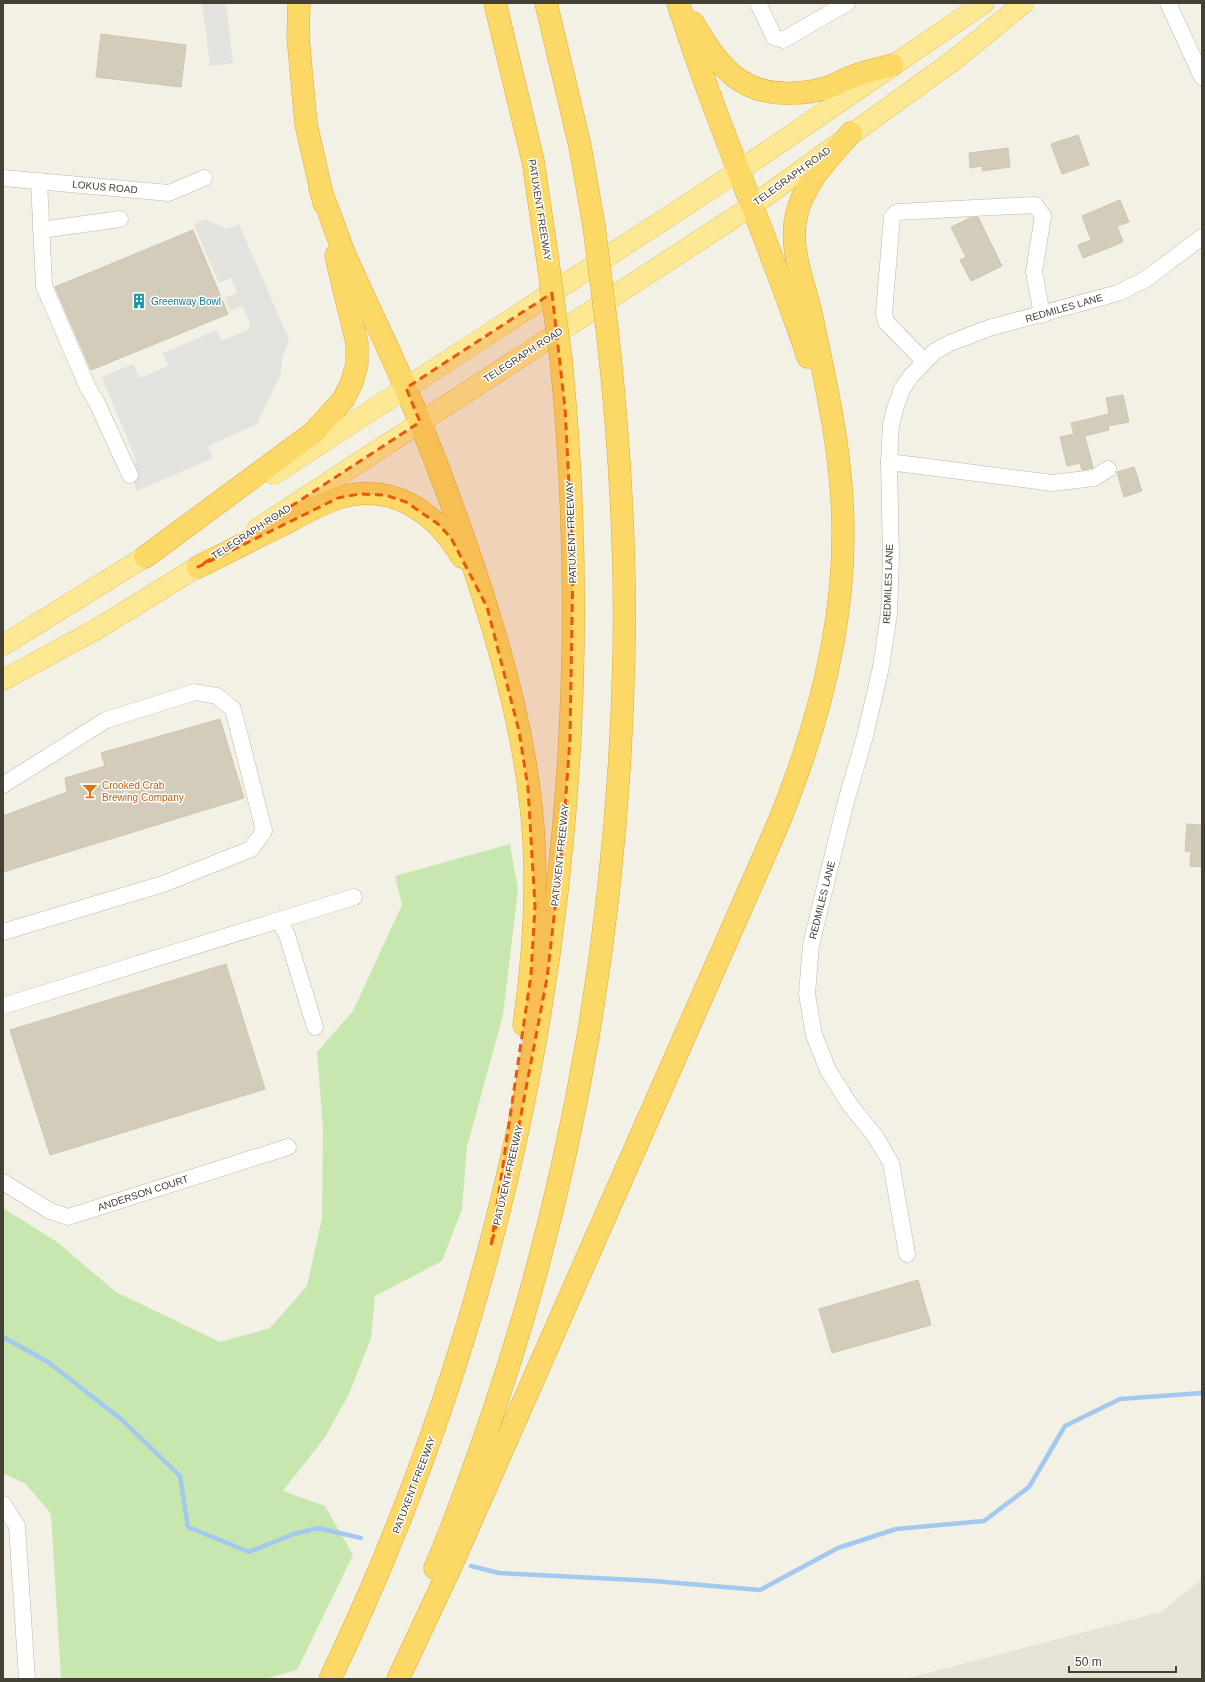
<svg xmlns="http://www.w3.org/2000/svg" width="1205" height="1682" font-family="Arial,sans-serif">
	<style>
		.residential { fill: #e6e2d4 }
		.green { fill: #c8e7ae }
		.parking { fill: #e3e2de }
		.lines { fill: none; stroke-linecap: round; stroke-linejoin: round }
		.stream { stroke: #a2c9ef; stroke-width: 4.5 }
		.building { fill: #d4ccbb; stroke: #cfc5ae }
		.minor-casing { stroke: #beb8a8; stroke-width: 17 }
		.major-casing { stroke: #e2c764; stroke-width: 21 }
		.highway-casing { stroke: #dbad37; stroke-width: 23 }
		.minor { stroke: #fff; stroke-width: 16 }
		.major { stroke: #fde894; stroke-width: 20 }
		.highway { stroke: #fcd867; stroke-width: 22 }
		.highway-bridge-casing { stroke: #dbad37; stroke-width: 23; stroke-linecap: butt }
		.highway-bridge { stroke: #fcd867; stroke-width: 22 }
		.marked { fill: #e8590c; fill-opacity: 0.2; stroke: #e8590c; stroke-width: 3; stroke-dasharray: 8 5; stroke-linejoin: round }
		.labels { text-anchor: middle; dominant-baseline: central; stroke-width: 3; stroke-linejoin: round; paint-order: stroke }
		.street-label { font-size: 10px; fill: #454035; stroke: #fff }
		.culture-label { font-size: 10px; fill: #0d838f; stroke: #fff; text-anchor: start }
		.food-label { font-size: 10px; fill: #c56008; stroke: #fff; text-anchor: start }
	</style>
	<rect width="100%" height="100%" fill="#f3f0e5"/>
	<path class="residential" d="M 1202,1579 L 1202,1679 L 905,1679 L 1161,1612 Z"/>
	<path class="green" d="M 510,844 L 518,890 L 503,1015 L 467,1147 L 462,1209 L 442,1261 L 375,1296 L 371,1338 L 349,1394 L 325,1437 L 283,1491 L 325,1506 L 353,1555 L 297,1670 L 265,1679 L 61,1679 L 51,1514 L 26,1484 L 3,1473 L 3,1208 L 57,1242 L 116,1292 L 220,1342 L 270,1328 L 307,1286 L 322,1218 L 323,1128 L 317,1052 L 353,1011 L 402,905 L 395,876 Z"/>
	<g class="parking">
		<path d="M 202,3 L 226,3 L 233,63 L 210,66 Z"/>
		<path d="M 205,219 L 227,229 L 239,224 L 289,340 L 282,358 L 281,373 L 257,424 L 208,446 L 213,458 L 137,491 L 133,479 L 136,460 L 102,377 L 133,364 L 140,378 L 168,366 L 163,353 L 217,330 L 222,341 L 249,329 L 250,324 L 243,306 L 230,311 L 225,298 L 237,293 L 231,278 L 219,283 L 194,225 Z"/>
	</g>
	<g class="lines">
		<g class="stream">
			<path d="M 3,1337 L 48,1362 L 121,1419 L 180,1476 L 188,1527 L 249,1552 L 294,1534 L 318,1528 L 361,1538"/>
			<path d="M 471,1566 L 499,1573 L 654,1581 L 760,1590 L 838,1548 L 896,1529 L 984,1521 L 1029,1487 L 1065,1426 L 1120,1399 L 1202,1393"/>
		</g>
	</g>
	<g class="building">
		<path d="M 101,34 L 186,45 L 181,87 L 96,77 Z"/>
		<path d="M 1078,135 L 1089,165 L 1062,174 L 1051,144 Z"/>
		<path d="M 1008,148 L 1010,167 L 982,171 L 982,166 L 970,168 L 969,153 Z"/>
		<path d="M 1120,200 L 1129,222 L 1117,226 L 1123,242 L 1083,258 L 1078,245 L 1091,240 L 1082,216 Z"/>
		<path d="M 978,217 L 1002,266 L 971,281 L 960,260 L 966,257 L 951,227 L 970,218 Z"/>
		<path d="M 193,230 L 228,314 L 91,370 L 55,287 Z"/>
		<path d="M 1123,395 L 1129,422 L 1108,426 L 1109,430 L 1085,436 L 1093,468 L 1082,470 L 1080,463 L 1067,466 L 1060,437 L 1074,434 L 1071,423 L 1109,414 L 1106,398 Z"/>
		<path d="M 1134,467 L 1142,491 L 1124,497 L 1117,472 Z"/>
		<path d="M 220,719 L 244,798 L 3,872 L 3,816 L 67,792 L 65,778 L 105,766 L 101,753 Z"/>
		<path d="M 1187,824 L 1202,825 L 1202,867 L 1190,866 L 1191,852 L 1185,851 Z"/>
		<path d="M 226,964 L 265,1089 L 50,1155 L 10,1030 Z"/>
		<path d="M 918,1280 L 931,1325 L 832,1353 L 819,1309 Z"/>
	</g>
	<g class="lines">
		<defs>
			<g id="minor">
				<path d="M 758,3 L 774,37 L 783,40 L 847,3"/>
				<path d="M 1168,3 L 1202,77"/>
				<path d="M 3,178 L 169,193 L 204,178"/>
				<path d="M 39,181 L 44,286 L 88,388 L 97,403 L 130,475"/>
				<path d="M 41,230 L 120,219"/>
				<path d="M 924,361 L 886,322 L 884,313 L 892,217 L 897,212 L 1035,205 L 1043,216 L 1034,272 L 1042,315"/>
				<path d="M 889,462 L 1053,483 L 1094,478 L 1108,469"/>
				<path d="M 3,785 L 106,720 L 195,692 L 217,696 L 233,709 L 264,831 L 251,849 L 163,884 L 3,932"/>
				<path d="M 276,921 L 354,897"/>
				<path d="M 3,1006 L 276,921 L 281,924 L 287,935 L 315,1027"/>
				<path d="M 3,1182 L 50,1211 L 68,1217 L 288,1147"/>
				<path d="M 907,1254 L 891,1163 L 875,1136 L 850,1105 L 828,1070 L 814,1035 L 807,994 L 811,945 L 845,805 L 865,736 L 881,667 L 889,613 L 891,558 L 889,462 L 891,424 L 896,406 L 902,389 L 911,376 L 934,352 L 950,343 L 989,328 L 1118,293 L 1146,279 L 1202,237"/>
				<path d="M 3,1504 L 17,1526 L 27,1679"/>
			</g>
			<g id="major">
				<path d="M 274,474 L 740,170 L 984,3"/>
				<path d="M 257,529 L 752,206 L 954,60 L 1024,3"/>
				<path d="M 3,645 L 159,548"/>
				<path d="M 3,680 L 97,629 L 212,558"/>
			</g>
			<g id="highway">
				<path d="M 299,3 L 298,37 L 306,124 L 324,203"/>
				<path d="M 495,3 L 533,161 L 547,255"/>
				<path d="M 546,3 L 580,146 L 594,226"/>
				<path d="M 678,3 C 716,123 768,238 808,357"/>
				<path d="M 693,23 C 718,65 740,96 793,93 C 805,93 817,91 829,87 C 837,84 845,79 854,76 C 866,71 879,69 892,65"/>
				<path d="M 320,189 C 329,211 336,233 345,255 C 364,299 386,342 405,387 C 431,446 453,506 474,568 C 503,656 529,748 534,842 C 537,903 533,964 524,1025"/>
				<path d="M 145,557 L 313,433 L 343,400 L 352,382 L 357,364 L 357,343 L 336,256"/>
				<path d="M 198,567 C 226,553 253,539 280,526 C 299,516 318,505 338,498 C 392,482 435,511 462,557"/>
				<path d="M 435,1568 C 457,1518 475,1465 493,1413 C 576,1169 619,910 624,652 C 626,544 619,435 607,328"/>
				<path d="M 330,1679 C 527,1269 606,812 561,359"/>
				<path d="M 398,1679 L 452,1564 L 776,829 C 815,735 844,634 843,531 C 843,459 827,388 812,318 C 805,284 789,252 796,217 C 803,183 829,158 851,133"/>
			</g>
		</defs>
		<use href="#minor" class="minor-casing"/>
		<use href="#major" class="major-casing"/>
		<use href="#highway" class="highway-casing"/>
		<use href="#minor" class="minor"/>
		<use href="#major" class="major"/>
		<use href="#highway" class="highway"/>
		<defs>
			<g id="highway-bridge">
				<path d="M 594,226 L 607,328"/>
				<path d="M 547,255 L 561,359"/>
			</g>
		</defs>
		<use href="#highway-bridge" class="highway-bridge-casing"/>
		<use href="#highway-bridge" class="highway-bridge"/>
	</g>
	<path class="marked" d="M 552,293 L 565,408 L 573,561 L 570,739 L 562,848 L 547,978 L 513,1157 L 491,1246 L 531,975 L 535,906 L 528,788 L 519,731 L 487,607 L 451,538 L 438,524 L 406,502 L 385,495 L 359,494 L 338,498 L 198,567 L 420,422 L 406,388 Z"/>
	<defs>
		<symbol id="building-bare" viewBox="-9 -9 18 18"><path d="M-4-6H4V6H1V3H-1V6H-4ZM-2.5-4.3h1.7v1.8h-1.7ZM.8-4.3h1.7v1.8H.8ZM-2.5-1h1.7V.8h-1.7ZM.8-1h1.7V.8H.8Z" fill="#0f9aa8" stroke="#fff" stroke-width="2.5" paint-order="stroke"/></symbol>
		<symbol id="bar-bare" viewBox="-9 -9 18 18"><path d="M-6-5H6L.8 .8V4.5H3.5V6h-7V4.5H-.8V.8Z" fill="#e8710a" stroke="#fff" stroke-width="2.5" paint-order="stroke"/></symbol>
	</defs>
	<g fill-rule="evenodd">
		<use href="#building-bare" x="128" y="290" width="22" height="22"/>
		<use href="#bar-bare" x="79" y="780" width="22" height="22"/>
	</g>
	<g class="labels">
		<g class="street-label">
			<text transform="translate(792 176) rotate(-36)">TELEGRAPH ROAD</text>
			<text transform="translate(105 187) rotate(5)">LOKUS ROAD</text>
			<text transform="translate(540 210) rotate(81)">PATUXENT FREEWAY</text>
			<text transform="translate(1064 308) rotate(-16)">REDMILES LANE</text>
			<text transform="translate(523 355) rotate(-33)">TELEGRAPH ROAD</text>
			<text transform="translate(251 532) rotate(-33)">TELEGRAPH ROAD</text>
			<text transform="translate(571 532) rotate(-92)">PATUXENT FREEWAY</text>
			<text transform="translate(888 584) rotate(-88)">REDMILES LANE</text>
			<text transform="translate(560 855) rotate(-84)">PATUXENT FREEWAY</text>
			<text transform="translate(822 900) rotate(-76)">REDMILES LANE</text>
			<text transform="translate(508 1175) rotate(-77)">PATUXENT FREEWAY</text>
			<text transform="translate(143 1193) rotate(-18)">ANDERSON COURT</text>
			<text transform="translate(414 1485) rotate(-69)">PATUXENT FREEWAY</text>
		</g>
		<g class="culture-label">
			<text x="151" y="301">Greenway Bowl</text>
		</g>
		<g class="food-label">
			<text x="102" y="785">Crooked Crab<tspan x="102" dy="12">Brewing Company</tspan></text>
		</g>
	</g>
	<rect width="1205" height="1682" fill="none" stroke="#454035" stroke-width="8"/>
	<path d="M1069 1666v6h107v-6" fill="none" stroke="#454035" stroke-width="2"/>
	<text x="1075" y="1666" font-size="12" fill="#454035" stroke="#ffffff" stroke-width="3" paint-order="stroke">50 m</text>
</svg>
